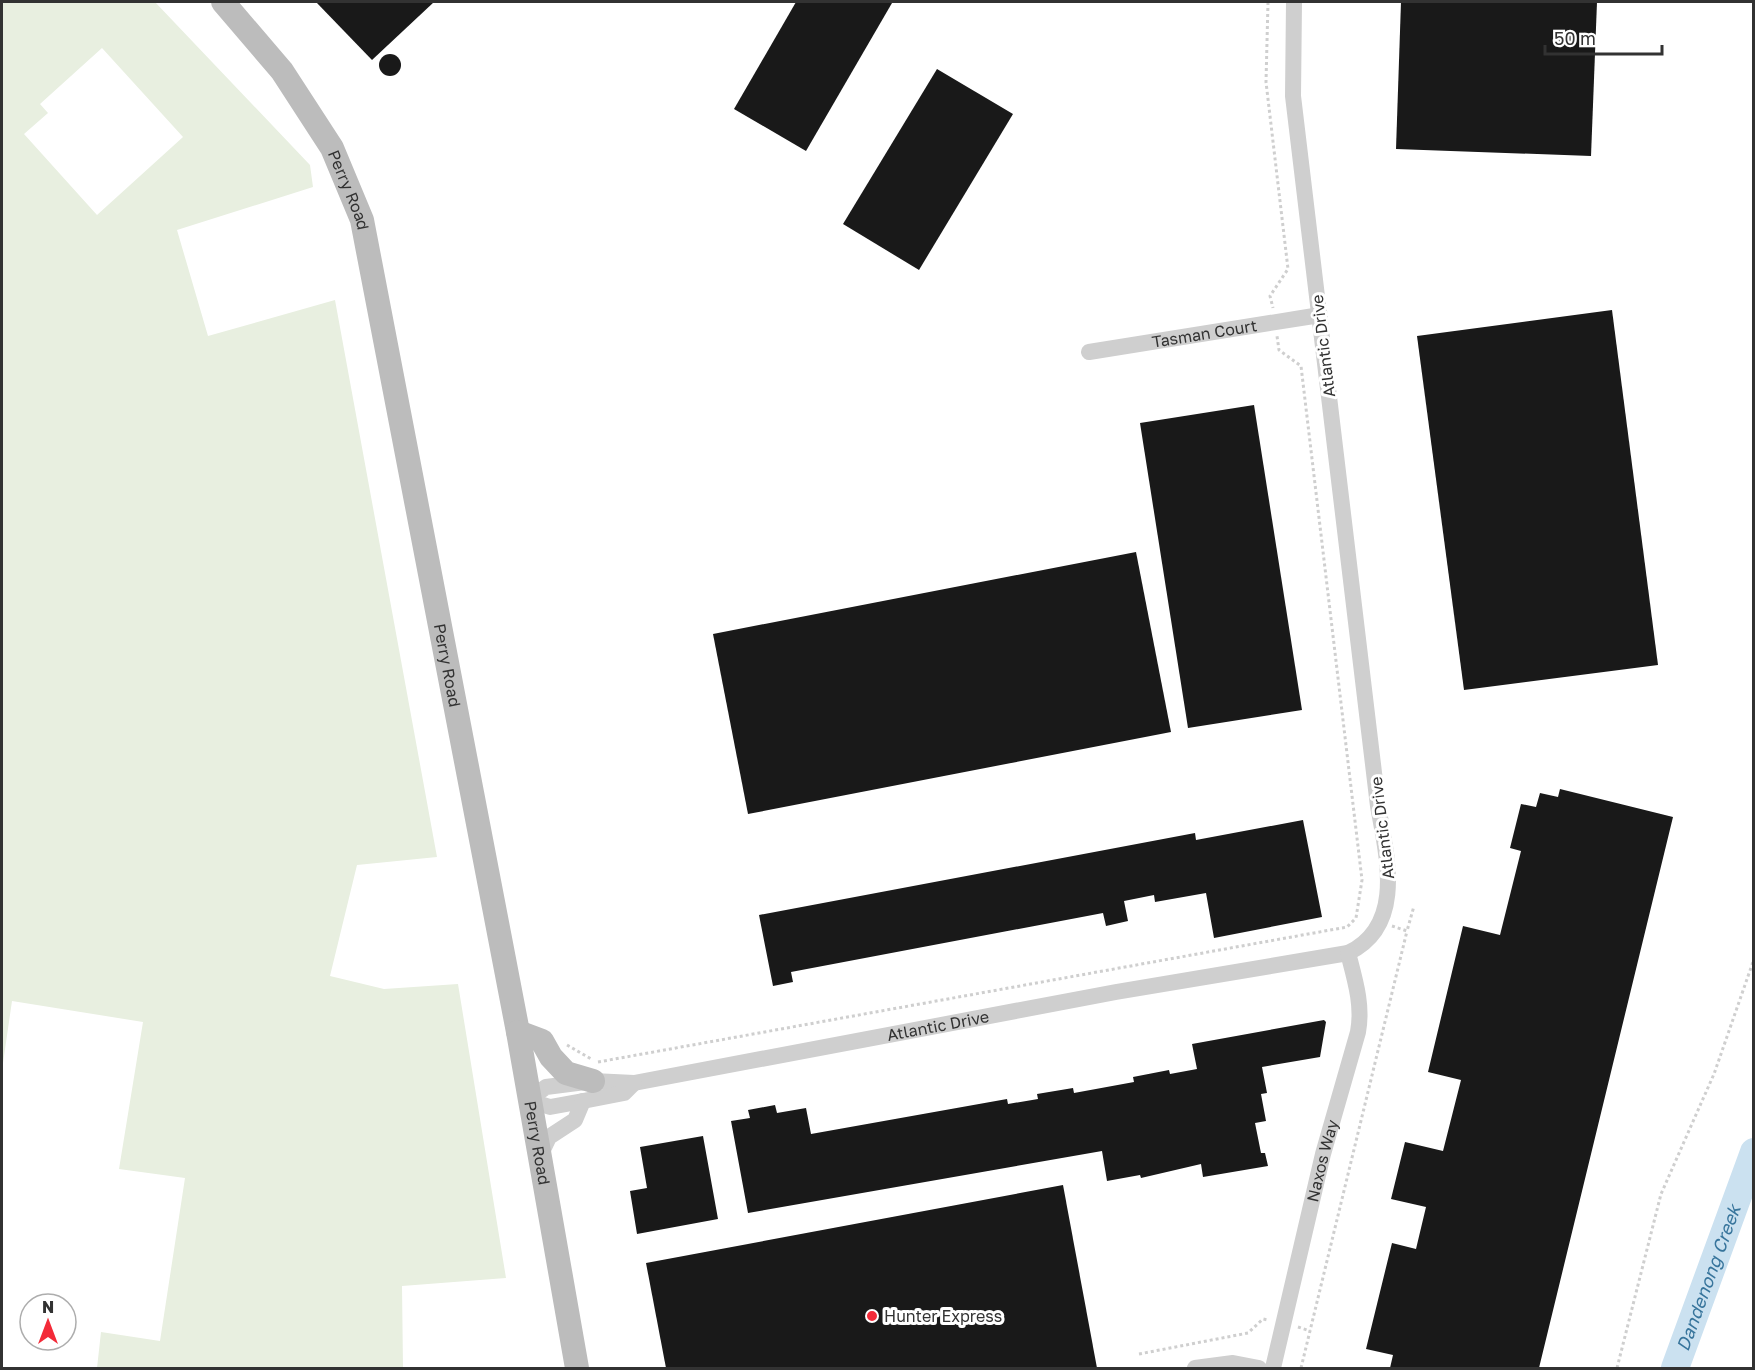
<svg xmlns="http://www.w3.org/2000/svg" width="1755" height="1370" font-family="'Golos Text',sans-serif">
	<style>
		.green { fill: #e8efe0; fill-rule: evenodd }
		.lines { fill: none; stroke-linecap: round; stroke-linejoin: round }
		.river { stroke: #cbe1f0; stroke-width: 28 }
		.building { fill: #191919 }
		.path { stroke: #cfcfcf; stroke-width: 3; stroke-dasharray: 3 3; stroke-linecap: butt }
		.street { stroke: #cfcfcf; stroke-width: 16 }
		.secondary { stroke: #bcbcbc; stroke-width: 24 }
		.poi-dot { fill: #f32a38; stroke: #fff; stroke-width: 2 }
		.labels { text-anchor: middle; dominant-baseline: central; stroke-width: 6; stroke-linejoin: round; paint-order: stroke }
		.street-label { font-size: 16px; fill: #323232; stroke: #fff }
		.poi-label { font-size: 16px; fill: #323232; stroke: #fff; text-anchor: start }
		.water-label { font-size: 18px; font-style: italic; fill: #38759c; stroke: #fff }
	</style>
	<rect width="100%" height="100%" fill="#fff"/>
	<path class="green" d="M 2,2 L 155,2 L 310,165 L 313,187 L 177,230 L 208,336 L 335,300 L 437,857 L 357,865 L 330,976 L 384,989 L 458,984 L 506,1278 L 402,1286 L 403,1368 L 97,1368 L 101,1332 L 160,1341 L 185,1178 L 119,1169 L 143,1022 L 12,1001 L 2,1070 ZM 102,48 L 183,137 L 97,215 L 24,134 L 48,113 L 40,104 Z"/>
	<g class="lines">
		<path class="river" id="s1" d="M 1675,1368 L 1754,1152"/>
	</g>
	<g class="building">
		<path d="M 316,2 L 434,2 L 372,60 Z"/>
		<path d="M 796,2 L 892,3 L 806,151 L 734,109 Z"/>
		<path d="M 1401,2 L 1597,2 L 1591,156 L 1396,149 Z"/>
		<circle cx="390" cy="65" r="11"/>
		<path d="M 937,69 L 1013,114 L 919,270 L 843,224 Z"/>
		<path d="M 1612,310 L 1658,665 L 1464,690 L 1417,336 Z"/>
		<path d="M 1254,405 L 1302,710 L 1188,728 L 1140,423 Z"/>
		<path d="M 1136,552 L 1171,732 L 748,814 L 713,634 Z"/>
		<path d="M 1560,789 L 1673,817 L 1539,1368 L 1390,1368 L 1393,1355 L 1366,1349 L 1392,1243 L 1416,1249 L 1426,1207 L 1391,1199 L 1405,1142 L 1443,1151 L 1461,1080 L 1428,1072 L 1463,926 L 1500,935 L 1521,851 L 1510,848 L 1521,804 L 1536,807 L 1540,793 L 1558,797 Z"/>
		<path d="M 1303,820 L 1322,917 L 1214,938 L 1206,893 L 1155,902 L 1154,895 L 1124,901 L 1128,921 L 1106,926 L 1103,913 L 791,972 L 793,982 L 773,986 L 759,915 L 1195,833 L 1196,840 Z"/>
		<path d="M 1324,1020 L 1326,1022 L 1320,1057 L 1262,1067 L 1267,1093 L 1261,1094 L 1266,1121 L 1255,1123 L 1261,1153 L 1265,1153 L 1268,1166 L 1203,1177 L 1201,1164 L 1141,1178 L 1140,1175 L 1107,1181 L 1102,1151 L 748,1213 L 731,1121 L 750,1118 L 748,1110 L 775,1105 L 777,1113 L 806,1108 L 811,1134 L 1007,1099 L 1008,1104 L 1038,1099 L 1037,1094 L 1073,1088 L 1074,1093 L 1134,1082 L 1133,1077 L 1169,1070 L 1170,1074 L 1197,1069 L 1192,1044 Z"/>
		<path d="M 703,1136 L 718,1219 L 637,1234 L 630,1191 L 647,1188 L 640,1147 Z"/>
		<path d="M 1063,1185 L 1097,1368 L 666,1368 L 646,1263 Z"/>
	</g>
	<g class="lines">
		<g class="path">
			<path d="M 1268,2 L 1266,82 L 1288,269 L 1270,296 L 1273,308"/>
			<path d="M 1392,926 L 1407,931 L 1414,906"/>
			<path d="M 567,1045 L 593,1060"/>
			<path d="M 598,1062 L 1347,927 L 1356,918 L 1362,880 L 1301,366 L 1279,350 L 1277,336"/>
			<path d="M 1298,1327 L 1310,1331"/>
			<path d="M 1139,1354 L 1248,1333 L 1263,1319 L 1268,1320"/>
			<path d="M 1301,1368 L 1407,931"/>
			<path d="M 1617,1368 L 1661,1194 L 1714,1074 L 1754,959"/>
		</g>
		<g class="street">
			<path id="s2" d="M 1089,352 L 1320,315"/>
			<path id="s3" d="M 528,1100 L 546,1087 L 593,1081 L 634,1083 L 1116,992 L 1348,953 C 1405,926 1387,857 1378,806 L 1293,96 L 1294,2"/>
			<path d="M 528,1100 L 550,1107 L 583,1101 L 624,1093 L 634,1083"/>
			<path d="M 539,1158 L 549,1137 L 575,1120 L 583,1101"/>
			<path d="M 1195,1368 L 1233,1363 L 1259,1368"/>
			<path id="s4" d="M 1273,1368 L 1323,1154 L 1358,1032 C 1363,1005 1355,980 1348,953"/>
		</g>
		<g class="secondary">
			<path id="s5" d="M 223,2 L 282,71 L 332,148 L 362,220 L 518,1032 L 577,1368"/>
			<path d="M 518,1032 L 542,1041 L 551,1057 L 566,1073 L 593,1081"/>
		</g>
	</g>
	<circle class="poi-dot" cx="872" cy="1316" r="6"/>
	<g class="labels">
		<g class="street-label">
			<text stroke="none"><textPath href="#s5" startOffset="228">Perry Road</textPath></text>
			<text stroke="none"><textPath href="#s2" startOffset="117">Tasman Court</textPath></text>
			<text transform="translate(1323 346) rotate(-97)">Atlantic Drive</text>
			<text stroke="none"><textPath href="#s5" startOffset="714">Perry Road</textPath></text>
			<text transform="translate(1382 828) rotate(-97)">Atlantic Drive</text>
			<text stroke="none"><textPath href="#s3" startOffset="420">Atlantic Drive</textPath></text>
			<text stroke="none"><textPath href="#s5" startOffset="1200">Perry Road</textPath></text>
			<text stroke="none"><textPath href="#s4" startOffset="213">Naxos Way</textPath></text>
		</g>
		<g class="poi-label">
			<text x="884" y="1316">Hunter Express</text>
		</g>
		<g class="water-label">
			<text stroke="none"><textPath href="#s1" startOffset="96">Dandenong Creek</textPath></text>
		</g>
	</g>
	<rect width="1755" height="1370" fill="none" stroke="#323232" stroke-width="6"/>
	<g transform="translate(48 1322)"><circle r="28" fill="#ffffff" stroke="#adadad" stroke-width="1.5"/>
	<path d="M0-4.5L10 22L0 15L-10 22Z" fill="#f32a38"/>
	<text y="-9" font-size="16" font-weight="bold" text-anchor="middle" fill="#323232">N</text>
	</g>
	<path d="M1545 45v9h117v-9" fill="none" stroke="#323232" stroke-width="3"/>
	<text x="1554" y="45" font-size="18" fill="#323232" stroke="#ffffff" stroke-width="4.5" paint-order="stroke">50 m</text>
</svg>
